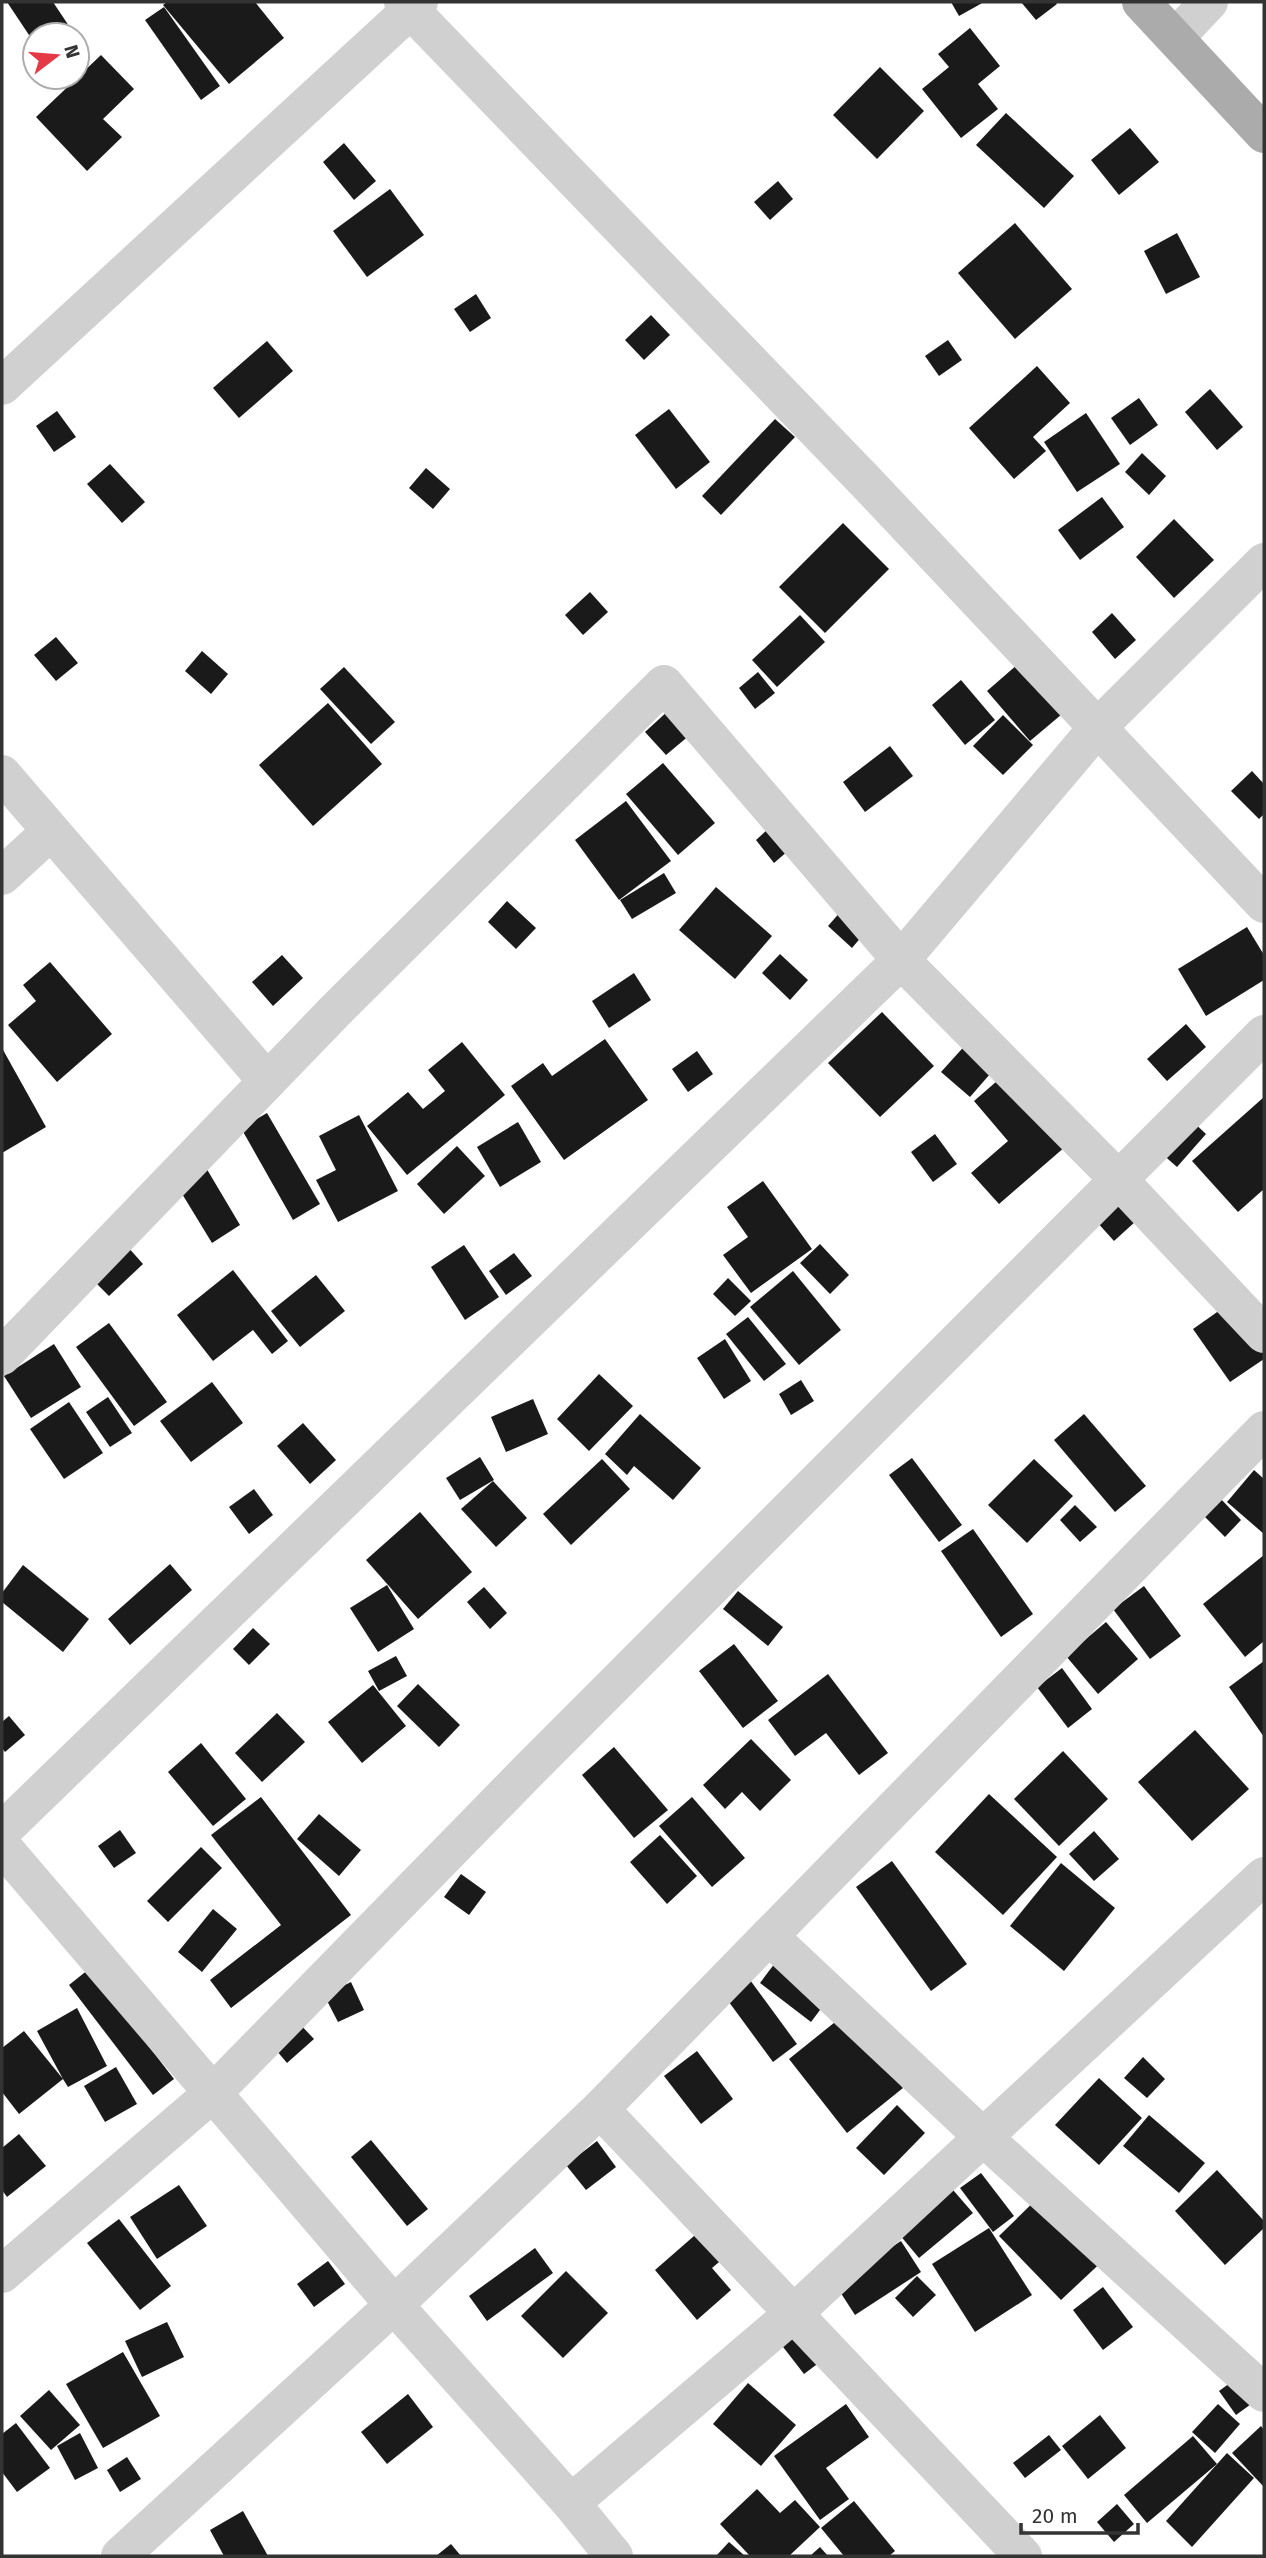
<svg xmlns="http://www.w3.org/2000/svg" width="1266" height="2558" font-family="'Fira Sans',sans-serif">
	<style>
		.building { fill: #1a1a1a }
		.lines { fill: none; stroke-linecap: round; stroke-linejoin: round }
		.minor { stroke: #d0d0d0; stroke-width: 38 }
		.major { stroke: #ababab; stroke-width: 38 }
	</style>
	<rect width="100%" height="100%" fill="#fff"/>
	<g class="building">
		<path d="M 7,2 L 53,2 L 75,35 L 35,35 L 35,44 Z"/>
		<path d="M 167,2 L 255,2 L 284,38 L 229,84 L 163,5 Z"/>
		<path d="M 951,2 L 984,2 L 959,16 Z"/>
		<path d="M 1021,2 L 1055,2 L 1057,4 L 1036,20 Z"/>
		<path d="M 164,7 L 220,86 L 201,100 L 145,20 Z"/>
		<path d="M 970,28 L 1000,66 L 978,84 L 998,109 L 961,138 L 922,89 L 949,67 L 938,54 Z"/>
		<path d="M 77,38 L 90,57 L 77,66 Z"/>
		<path d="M 101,55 L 134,89 L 103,119 L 122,137 L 87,171 L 36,117 Z"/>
		<path d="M 880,67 L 924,111 L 877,159 L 833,115 Z"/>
		<path d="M 1006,113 L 1074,176 L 1044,208 L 976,145 Z"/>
		<path d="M 1130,128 L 1159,162 L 1119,195 L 1091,160 Z"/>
		<path d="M 344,143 L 376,181 L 354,200 L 323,162 Z"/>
		<path d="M 778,181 L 793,199 L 770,220 L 754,202 Z"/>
		<path d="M 390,189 L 424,235 L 367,277 L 333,231 Z"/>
		<path d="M 1015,223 L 1072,289 L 1015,339 L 958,273 Z"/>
		<path d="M 1177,233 L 1200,277 L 1166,294 L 1144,251 Z"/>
		<path d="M 476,294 L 491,318 L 470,332 L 454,309 Z"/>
		<path d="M 651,315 L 670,335 L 644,360 L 625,340 Z"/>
		<path d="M 948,340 L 962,360 L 939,376 L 925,356 Z"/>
		<path d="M 267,341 L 293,371 L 239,418 L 213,388 Z"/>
		<path d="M 1037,366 L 1070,403 L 1033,437 L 1046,451 L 1014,479 L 969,428 Z"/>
		<path d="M 1210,389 L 1243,427 L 1217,450 L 1185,412 Z"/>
		<path d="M 1139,398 L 1158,425 L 1130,445 L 1111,418 Z"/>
		<path d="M 669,409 L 710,462 L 676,489 L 635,435 Z"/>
		<path d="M 57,411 L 76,437 L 54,452 L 36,426 Z"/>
		<path d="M 1086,413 L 1120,464 L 1077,492 L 1044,442 Z"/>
		<path d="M 775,419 L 795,437 L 721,515 L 702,496 Z"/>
		<path d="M 1142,453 L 1166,476 L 1149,495 L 1125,472 Z"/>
		<path d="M 110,464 L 145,502 L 122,523 L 87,484 Z"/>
		<path d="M 426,468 L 450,489 L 433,509 L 409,488 Z"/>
		<path d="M 1102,497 L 1124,527 L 1080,560 L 1058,530 Z"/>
		<path d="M 1174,519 L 1214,560 L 1174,598 L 1136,557 Z"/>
		<path d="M 843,523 L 889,569 L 825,633 L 779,587 Z"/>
		<path d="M 590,592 L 608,612 L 583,635 L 565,615 Z"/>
		<path d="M 1112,613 L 1136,640 L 1115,659 L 1092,632 Z"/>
		<path d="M 800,615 L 825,642 L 777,687 L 752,660 Z"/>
		<path d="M 56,637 L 78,663 L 56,681 L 34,655 Z"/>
		<path d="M 202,651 L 228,674 L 211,694 L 185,671 Z"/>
		<path d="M 1025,658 L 1068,709 L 1030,741 L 987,691 Z"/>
		<path d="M 344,667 L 395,722 L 371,744 L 320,689 Z"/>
		<path d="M 758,672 L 775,693 L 755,709 L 739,688 Z"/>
		<path d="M 961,680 L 995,720 L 965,745 L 932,705 Z"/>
		<path d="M 328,703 L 382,764 L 313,826 L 259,765 Z"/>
		<path d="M 669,710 L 691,734 L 666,755 L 645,732 Z"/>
		<path d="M 1003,715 L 1033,745 L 1003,775 L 973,746 Z"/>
		<path d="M 890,746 L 913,776 L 865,812 L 843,782 Z"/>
		<path d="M 663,763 L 715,823 L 678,855 L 626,794 Z"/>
		<path d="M 1252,771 L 1264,784 L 1264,814 L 1259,819 L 1231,791 Z"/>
		<path d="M 626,801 L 671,861 L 619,900 L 575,840 Z"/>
		<path d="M 777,821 L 796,844 L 774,863 L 756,840 Z"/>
		<path d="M 664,873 L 676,893 L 632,919 L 620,900 Z"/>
		<path d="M 716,887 L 772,936 L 735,979 L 679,930 Z"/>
		<path d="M 507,901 L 536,928 L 516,949 L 488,922 Z"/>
		<path d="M 849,902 L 873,923 L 852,948 L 828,926 Z"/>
		<path d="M 1247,927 L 1264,955 L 1264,980 L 1206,1016 L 1178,969 Z"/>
		<path d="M 780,954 L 808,980 L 790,1000 L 762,973 Z"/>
		<path d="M 282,955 L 303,978 L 273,1006 L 252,982 Z"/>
		<path d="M 50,962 L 112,1034 L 57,1082 L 8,1025 L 36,1001 L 23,985 Z"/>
		<path d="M 634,973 L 651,1000 L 609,1028 L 592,1001 Z"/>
		<path d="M 882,1012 L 934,1066 L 880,1117 L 828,1063 Z"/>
		<path d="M 1186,1024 L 1206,1047 L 1167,1081 L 1147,1059 Z"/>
		<path d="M 605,1039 L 648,1100 L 564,1160 L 511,1086 L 543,1063 L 552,1076 Z"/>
		<path d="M 969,1041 L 997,1066 L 970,1097 L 941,1072 Z"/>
		<path d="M 462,1042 L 505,1095 L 407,1175 L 367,1126 L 408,1092 L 423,1109 L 445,1091 L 428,1070 Z"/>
		<path d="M 2,1048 L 46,1127 L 2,1153 Z"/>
		<path d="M 697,1051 L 713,1074 L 688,1092 L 672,1069 Z"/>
		<path d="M 1012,1068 L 1073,1140 L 999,1204 L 971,1173 L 1008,1141 L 974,1101 Z"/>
		<path d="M 1264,1097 L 1264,1189 L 1238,1212 L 1192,1161 Z"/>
		<path d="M 267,1113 L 320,1204 L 293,1220 L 241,1128 Z"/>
		<path d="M 359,1115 L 398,1191 L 338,1222 L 316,1180 L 336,1170 L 319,1136 Z"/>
		<path d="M 1190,1119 L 1206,1134 L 1177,1167 L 1160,1152 Z"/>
		<path d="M 518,1122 L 541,1162 L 500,1187 L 477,1147 Z"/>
		<path d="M 935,1134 L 957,1164 L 933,1182 L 911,1152 Z"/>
		<path d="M 457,1146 L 485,1176 L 444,1214 L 417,1184 Z"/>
		<path d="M 202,1161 L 240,1225 L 212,1243 L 173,1179 Z"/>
		<path d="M 763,1181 L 812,1249 L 751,1293 L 723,1255 L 748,1237 L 727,1207 Z"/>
		<path d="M 1118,1202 L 1136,1221 L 1114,1241 L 1096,1221 Z"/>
		<path d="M 820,1244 L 849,1275 L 830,1294 L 800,1263 Z"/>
		<path d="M 464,1245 L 499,1297 L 465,1320 L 431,1267 Z"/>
		<path d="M 127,1246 L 143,1264 L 109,1296 L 93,1280 Z"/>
		<path d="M 514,1253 L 532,1276 L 506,1295 L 489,1271 Z"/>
		<path d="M 233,1270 L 288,1341 L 272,1354 L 253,1330 L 213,1361 L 177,1315 Z"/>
		<path d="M 793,1271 L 841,1330 L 799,1365 L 750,1307 Z"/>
		<path d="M 316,1275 L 345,1311 L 300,1347 L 271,1311 Z"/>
		<path d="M 728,1278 L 751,1301 L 735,1316 L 713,1294 Z"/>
		<path d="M 1230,1303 L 1264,1352 L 1264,1359 L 1230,1382 L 1193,1329 Z"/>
		<path d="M 748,1317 L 786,1364 L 764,1381 L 726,1334 Z"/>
		<path d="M 109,1323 L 167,1402 L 134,1426 L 76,1347 Z"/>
		<path d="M 725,1339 L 751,1381 L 724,1399 L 697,1358 Z"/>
		<path d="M 54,1344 L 81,1387 L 31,1418 L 4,1376 Z"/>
		<path d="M 599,1374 L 633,1406 L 589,1451 L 557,1419 Z"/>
		<path d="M 801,1380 L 814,1401 L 791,1415 L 779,1394 Z"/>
		<path d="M 212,1382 L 243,1423 L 191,1462 L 160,1421 Z"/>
		<path d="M 108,1397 L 132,1433 L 110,1447 L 86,1412 Z"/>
		<path d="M 533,1399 L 548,1434 L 506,1452 L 491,1417 Z"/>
		<path d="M 69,1402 L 103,1453 L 64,1479 L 30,1429 Z"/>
		<path d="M 640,1414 L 701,1468 L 673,1500 L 634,1466 L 627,1475 L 605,1454 Z"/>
		<path d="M 1084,1414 L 1146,1486 L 1115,1512 L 1054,1440 Z"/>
		<path d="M 303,1423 L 336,1460 L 310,1484 L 277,1446 Z"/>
		<path d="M 480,1457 L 494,1480 L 460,1500 L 446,1478 Z"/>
		<path d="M 912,1458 L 962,1525 L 939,1542 L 889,1475 Z"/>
		<path d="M 602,1459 L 630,1489 L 571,1545 L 543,1514 Z"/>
		<path d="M 1034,1459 L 1073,1496 L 1027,1543 L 988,1505 Z"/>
		<path d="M 1254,1470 L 1264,1479 L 1264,1534 L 1227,1502 Z"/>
		<path d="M 493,1481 L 527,1518 L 496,1547 L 461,1509 Z"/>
		<path d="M 254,1489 L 273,1515 L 249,1534 L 229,1507 Z"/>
		<path d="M 1219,1497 L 1241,1520 L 1225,1537 L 1202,1514 Z"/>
		<path d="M 1075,1505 L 1097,1527 L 1080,1542 L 1060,1520 Z"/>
		<path d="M 420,1512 L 472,1572 L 418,1619 L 366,1560 Z"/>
		<path d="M 973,1529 L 1033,1614 L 1001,1637 L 941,1551 Z"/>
		<path d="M 1264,1555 L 1264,1641 L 1245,1657 L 1203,1604 Z"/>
		<path d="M 170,1564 L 192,1590 L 130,1645 L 108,1619 Z"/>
		<path d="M 23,1565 L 89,1619 L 63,1652 L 2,1602 L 2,1593 Z"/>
		<path d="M 387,1585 L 414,1629 L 378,1652 L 350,1608 Z"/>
		<path d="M 1144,1586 L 1181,1636 L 1150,1659 L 1113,1609 Z"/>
		<path d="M 484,1587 L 507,1613 L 490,1629 L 467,1602 Z"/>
		<path d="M 738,1591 L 783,1627 L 768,1646 L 723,1609 Z"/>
		<path d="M 1106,1622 L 1138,1659 L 1098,1694 L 1066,1656 Z"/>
		<path d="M 253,1628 L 270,1644 L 249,1665 L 233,1649 Z"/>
		<path d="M 734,1644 L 778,1701 L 743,1728 L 699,1671 Z"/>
		<path d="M 396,1656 L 407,1676 L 379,1691 L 368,1671 Z"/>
		<path d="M 1264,1661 L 1264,1737 L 1229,1687 Z"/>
		<path d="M 1062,1668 L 1092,1709 L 1068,1728 L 1037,1687 Z"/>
		<path d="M 828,1674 L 888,1753 L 859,1775 L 826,1733 L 795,1756 L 768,1720 Z"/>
		<path d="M 418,1684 L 460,1725 L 439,1747 L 397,1706 Z"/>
		<path d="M 373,1685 L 406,1726 L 362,1763 L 328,1722 Z"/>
		<path d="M 277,1713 L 305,1742 L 262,1782 L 235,1753 Z"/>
		<path d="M 9,1716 L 25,1735 L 5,1752 L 2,1748 L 2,1722 Z"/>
		<path d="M 1195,1730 L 1249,1789 L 1192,1841 L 1138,1782 Z"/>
		<path d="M 751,1739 L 791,1780 L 760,1811 L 742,1792 L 725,1809 L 703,1785 Z"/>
		<path d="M 201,1743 L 246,1799 L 213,1826 L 168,1772 Z"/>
		<path d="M 614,1747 L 668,1810 L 634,1838 L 582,1775 Z"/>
		<path d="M 1063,1751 L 1108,1799 L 1059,1846 L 1014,1799 Z"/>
		<path d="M 989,1794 L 1057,1857 L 1003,1915 L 935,1852 Z"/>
		<path d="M 261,1797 L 351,1915 L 231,2008 L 210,1980 L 281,1925 L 211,1835 Z"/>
		<path d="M 692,1797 L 745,1858 L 712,1887 L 659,1826 Z"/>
		<path d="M 319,1814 L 361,1850 L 339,1876 L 297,1839 Z"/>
		<path d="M 120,1830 L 136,1853 L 114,1868 L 98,1846 Z"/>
		<path d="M 1094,1831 L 1119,1859 L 1094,1881 L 1069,1854 Z"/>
		<path d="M 660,1835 L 697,1876 L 667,1904 L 630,1862 Z"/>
		<path d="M 201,1847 L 222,1868 L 168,1922 L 147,1901 Z"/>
		<path d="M 892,1861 L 967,1964 L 931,1991 L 856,1887 Z"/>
		<path d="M 1061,1863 L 1115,1908 L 1064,1971 L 1010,1926 Z"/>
		<path d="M 461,1874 L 486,1892 L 469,1915 L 444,1897 Z"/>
		<path d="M 213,1909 L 237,1929 L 202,1972 L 178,1952 Z"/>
		<path d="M 778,1959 L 829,1998 L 811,2022 L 760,1983 Z"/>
		<path d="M 89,1969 L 174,2079 L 153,2095 L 69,1985 Z"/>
		<path d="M 750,1980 L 797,2044 L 773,2062 L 726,1998 Z"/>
		<path d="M 351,1982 L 364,2010 L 338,2022 L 324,1995 Z"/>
		<path d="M 77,2008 L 107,2066 L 68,2087 L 63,2079 L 19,2114 L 2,2092 L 2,2048 L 24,2031 L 63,2079 L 37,2031 Z"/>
		<path d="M 845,2014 L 903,2088 L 847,2133 L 789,2059 Z"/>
		<path d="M 297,2021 L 314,2039 L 287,2063 L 271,2044 Z"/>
		<path d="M 697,2051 L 733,2099 L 701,2124 L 664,2076 Z"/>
		<path d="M 1143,2057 L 1165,2079 L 1147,2098 L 1124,2078 Z"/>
		<path d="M 116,2067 L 137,2104 L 105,2122 L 84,2086 Z"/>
		<path d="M 1099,2078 L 1142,2118 L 1099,2165 L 1055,2125 Z"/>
		<path d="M 897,2105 L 925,2133 L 884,2175 L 856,2148 Z"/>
		<path d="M 1149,2115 L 1205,2163 L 1179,2193 L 1123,2146 Z"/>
		<path d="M 19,2134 L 46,2166 L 7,2197 L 2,2190 L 2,2148 Z"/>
		<path d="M 371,2140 L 428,2209 L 407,2226 L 351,2157 Z"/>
		<path d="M 597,2141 L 616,2167 L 586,2190 L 566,2165 Z"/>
		<path d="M 1217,2170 L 1264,2221 L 1264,2228 L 1225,2265 L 1175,2211 Z"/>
		<path d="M 981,2173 L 1014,2216 L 993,2232 L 960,2188 Z"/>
		<path d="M 947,2183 L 973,2213 L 919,2258 L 894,2228 Z"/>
		<path d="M 179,2185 L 207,2226 L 157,2259 L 130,2217 Z"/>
		<path d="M 1047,2189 L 1109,2255 L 1061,2300 L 999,2236 Z"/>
		<path d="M 119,2219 L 171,2286 L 140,2310 L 87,2243 Z"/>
		<path d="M 989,2228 L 1032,2295 L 975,2332 L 932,2264 Z"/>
		<path d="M 702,2229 L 725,2257 L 712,2268 L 731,2290 L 697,2320 L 655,2270 Z"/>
		<path d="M 901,2241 L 921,2272 L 855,2315 L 835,2284 Z"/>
		<path d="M 535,2248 L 553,2273 L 487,2321 L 469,2296 Z"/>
		<path d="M 328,2261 L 345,2284 L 314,2307 L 297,2284 Z"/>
		<path d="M 566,2271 L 608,2313 L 563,2358 L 521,2316 Z"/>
		<path d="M 917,2276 L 936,2295 L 913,2317 L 895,2298 Z"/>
		<path d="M 1103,2287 L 1133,2327 L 1103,2350 L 1073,2310 Z"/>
		<path d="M 167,2322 L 184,2357 L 142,2377 L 125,2341 Z"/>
		<path d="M 802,2327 L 824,2359 L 804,2374 L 780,2343 Z"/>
		<path d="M 123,2352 L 160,2416 L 103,2448 L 66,2384 Z"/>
		<path d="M 1241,2375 L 1258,2399 L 1236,2415 L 1219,2391 Z"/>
		<path d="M 748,2383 L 796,2425 L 761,2466 L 713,2424 Z"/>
		<path d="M 49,2390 L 80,2425 L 51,2450 L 20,2416 Z"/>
		<path d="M 408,2394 L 433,2427 L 387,2464 L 361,2432 Z"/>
		<path d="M 846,2404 L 869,2437 L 826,2468 L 849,2499 L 820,2520 L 774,2456 Z"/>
		<path d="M 1218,2404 L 1240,2424 L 1215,2453 L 1192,2432 Z"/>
		<path d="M 1100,2415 L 1126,2448 L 1088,2479 L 1062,2446 Z"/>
		<path d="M 16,2423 L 50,2468 L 17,2492 L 2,2472 L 2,2434 Z"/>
		<path d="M 1261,2426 L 1264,2430 L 1264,2487 L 1232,2453 Z"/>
		<path d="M 80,2433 L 98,2468 L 75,2480 L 57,2446 Z"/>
		<path d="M 1049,2435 L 1061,2450 L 1025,2478 L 1013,2463 Z"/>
		<path d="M 1193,2436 L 1217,2464 L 1147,2523 L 1124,2495 Z"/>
		<path d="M 1227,2453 L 1254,2478 L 1192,2547 L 1166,2521 Z"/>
		<path d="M 127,2457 L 141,2479 L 120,2492 L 107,2470 Z"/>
		<path d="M 757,2489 L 780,2513 L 795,2500 L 820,2527 L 789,2556 L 750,2556 L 720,2524 Z"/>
		<path d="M 854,2501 L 895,2551 L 889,2556 L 844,2556 L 821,2528 Z"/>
		<path d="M 1117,2504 L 1134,2524 L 1114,2542 L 1097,2522 Z"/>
		<path d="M 243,2511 L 268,2556 L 224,2556 L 210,2530 Z"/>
		<path d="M 729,2542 L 745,2556 L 716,2556 Z"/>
		<path d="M 451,2544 L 461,2556 L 436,2556 Z"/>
		<path d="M 820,2547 L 828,2556 L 810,2556 Z"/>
	</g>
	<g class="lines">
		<g class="minor">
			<path d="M 403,2 L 867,483 L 1264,904"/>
			<path d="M 1175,38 L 1209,2"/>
			<path d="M 2,386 L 419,2"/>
			<path d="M 2,774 L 267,1081"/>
			<path d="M 2,876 L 51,831"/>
			<path d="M 2,1356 L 335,1011 L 664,684 L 901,960 L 1119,1180 L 1264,1334"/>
			<path d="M 2,1831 L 901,960 L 1098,727 L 1264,562"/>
			<path d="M 2,1846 L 394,2305 L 571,2503 L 614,2556"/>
			<path d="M 769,1936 L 983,2137 L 1264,2393"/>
			<path d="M 600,2109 L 1023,2556"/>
			<path d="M 2,2274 L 213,2093 L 530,1769 L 1264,1034"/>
			<path d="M 571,2503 L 794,2313 L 1264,1876"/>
			<path d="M 120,2556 L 394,2305 L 600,2109 L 1264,1430"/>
		</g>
		<path class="major" d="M 1141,2 L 1264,134"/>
	</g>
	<rect width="1266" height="2558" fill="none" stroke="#333333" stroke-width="7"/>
	<g transform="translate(56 56) rotate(74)"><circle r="33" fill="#ffffff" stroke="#adadad" stroke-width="2"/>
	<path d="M0-5L12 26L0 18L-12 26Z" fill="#e63946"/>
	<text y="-10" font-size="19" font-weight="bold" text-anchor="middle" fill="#333333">N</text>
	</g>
	<path d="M1021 2523v10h117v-10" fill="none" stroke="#333333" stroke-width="3.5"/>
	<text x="1032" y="2523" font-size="21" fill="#333333" stroke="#ffffff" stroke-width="5" paint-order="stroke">20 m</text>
</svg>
